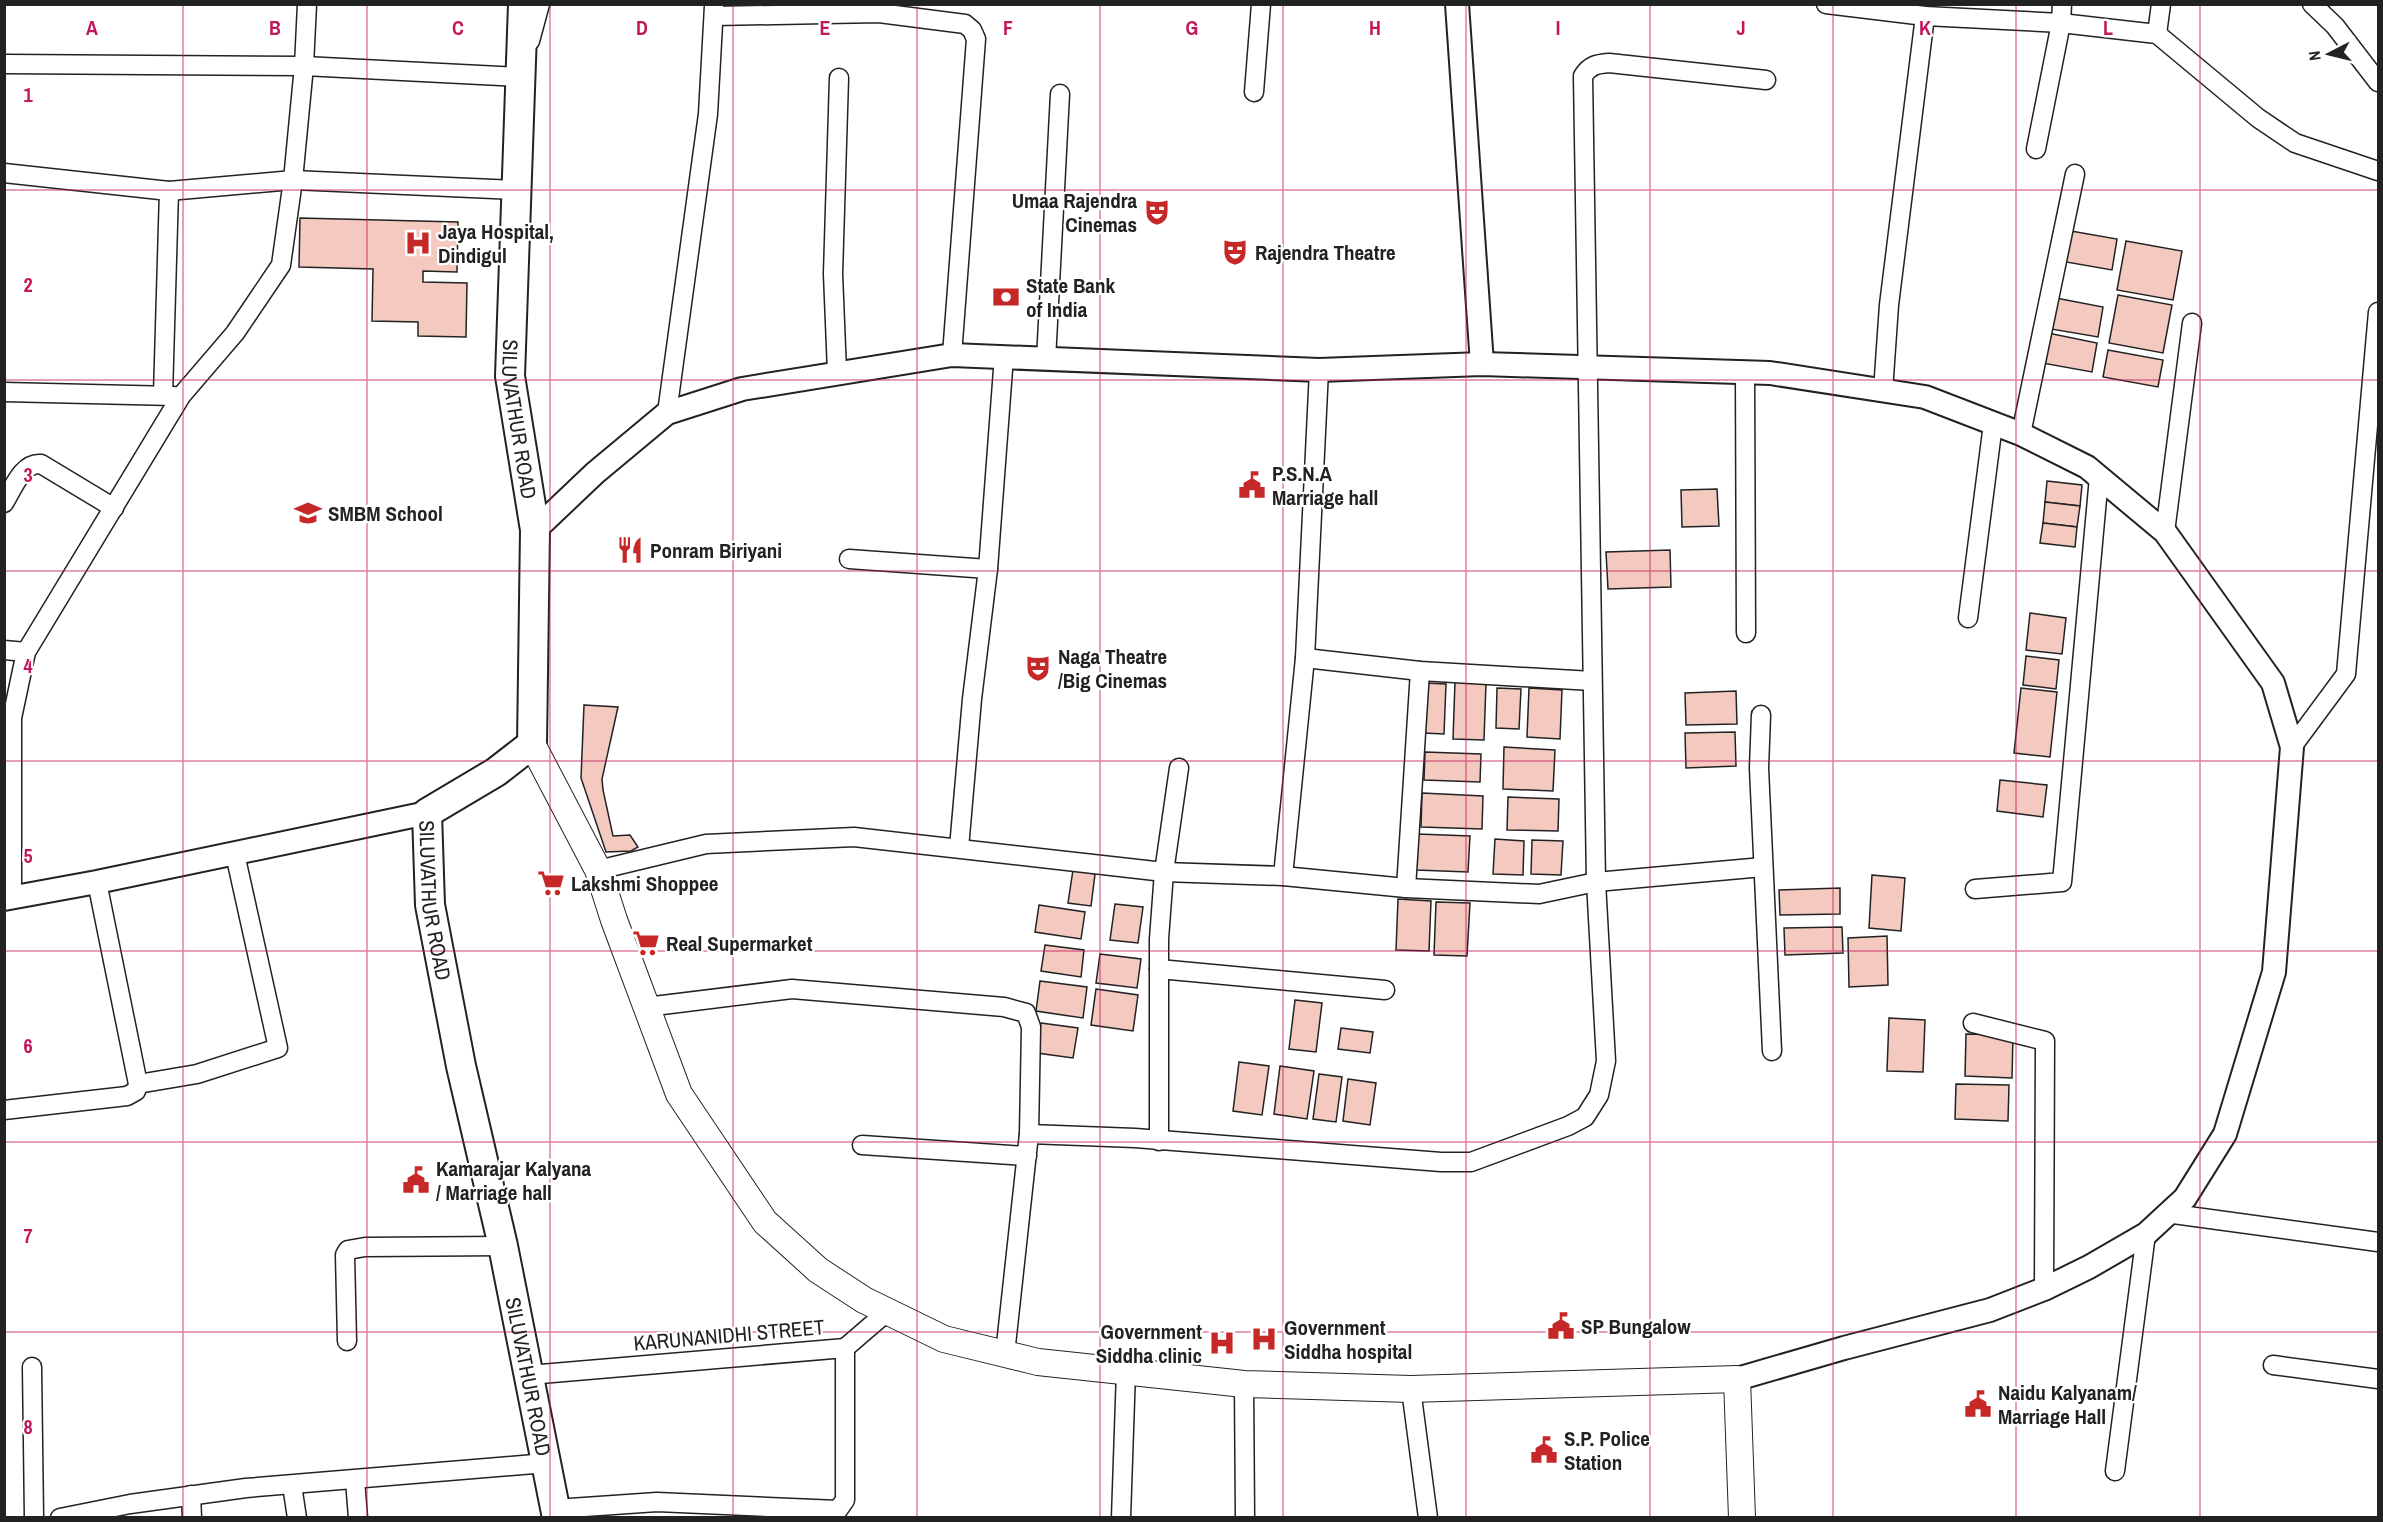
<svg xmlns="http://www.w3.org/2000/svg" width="2383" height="1522" font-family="'Archivo Narrow',sans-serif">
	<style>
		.building { fill: #f3c9c0; stroke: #222; stroke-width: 1.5 }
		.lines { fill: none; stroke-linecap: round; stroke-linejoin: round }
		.minor-casing { stroke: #222; stroke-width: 21 }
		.tertiary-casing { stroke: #222; stroke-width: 26 }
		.secondary-casing { stroke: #222; stroke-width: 28 }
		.primary-casing { stroke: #222; stroke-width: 32 }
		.minor { stroke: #fff; stroke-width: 18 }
		.tertiary { stroke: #fff; stroke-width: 22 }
		.secondary { stroke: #fff; stroke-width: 26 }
		.primary { stroke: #fff; stroke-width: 28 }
		.grid { fill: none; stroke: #c2185b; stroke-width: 1.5; stroke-opacity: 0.55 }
		.labels { text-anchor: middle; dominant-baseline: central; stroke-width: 4.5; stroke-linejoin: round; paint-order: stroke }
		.poi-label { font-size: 21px; font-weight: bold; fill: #222; stroke: #fff; text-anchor: start }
		.street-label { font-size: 21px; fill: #222; stroke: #fff }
		.grid-label { font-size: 20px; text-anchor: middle; font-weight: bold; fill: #c2185b; stroke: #fff; stroke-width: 4.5; stroke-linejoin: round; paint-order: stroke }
	</style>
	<rect width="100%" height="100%" fill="#fff"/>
	<g class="building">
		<path d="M 300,218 L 458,222 L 457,272 L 423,271 L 423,282 L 467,283 L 466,337 L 418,336 L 418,322 L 372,321 L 373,269 L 299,267 Z"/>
		<path d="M 2071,231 L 2117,239 L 2112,270 L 2066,262 Z"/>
		<path d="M 2126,241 L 2182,251 L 2173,300 L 2117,290 Z"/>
		<path d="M 2118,295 L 2172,305 L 2163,353 L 2109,343 Z"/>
		<path d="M 2056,298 L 2103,307 L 2098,337 L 2051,329 Z"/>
		<path d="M 2048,333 L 2097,343 L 2092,372 L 2042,363 Z"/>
		<path d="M 2108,350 L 2163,360 L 2158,387 L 2103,377 Z"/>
		<path d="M 2047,481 L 2082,485 L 2080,506 L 2045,502 Z"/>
		<path d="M 1717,489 L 1719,526 L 1682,527 L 1681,490 Z"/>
		<path d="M 2045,502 L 2080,506 L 2077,527 L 2043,523 Z"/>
		<path d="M 2043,523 L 2077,527 L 2075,547 L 2040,543 Z"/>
		<path d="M 1670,550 L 1671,587 L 1608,589 L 1606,552 Z"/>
		<path d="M 2030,613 L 2066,618 L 2062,654 L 2026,650 Z"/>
		<path d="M 2026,656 L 2059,660 L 2056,689 L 2023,685 Z"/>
		<path d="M 1455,682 L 1486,683 L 1484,740 L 1453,739 Z"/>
		<path d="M 1425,683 L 1446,684 L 1444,734 L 1423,733 Z"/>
		<path d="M 1497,688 L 1521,689 L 1519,729 L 1496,728 Z"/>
		<path d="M 1529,688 L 1562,690 L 1560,739 L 1527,737 Z"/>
		<path d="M 2021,688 L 2057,692 L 2050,757 L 2014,753 Z"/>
		<path d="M 1736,691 L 1737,724 L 1686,725 L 1685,693 Z"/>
		<path d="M 584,705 L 618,707 L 602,779 L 603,790 L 613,836 L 630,835 L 638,847 L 631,851 L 606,852 L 581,778 Z"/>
		<path d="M 1735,732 L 1736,766 L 1686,768 L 1685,733 Z"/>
		<path d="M 1504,747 L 1555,750 L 1553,791 L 1503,789 Z"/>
		<path d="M 1425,752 L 1481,754 L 1480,782 L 1424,780 Z"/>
		<path d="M 2000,780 L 2047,785 L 2043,817 L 1997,811 Z"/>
		<path d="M 1422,793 L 1483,796 L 1482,829 L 1421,827 Z"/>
		<path d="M 1508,797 L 1559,799 L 1558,831 L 1507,830 Z"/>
		<path d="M 1418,834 L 1470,836 L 1468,872 L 1416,870 Z"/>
		<path d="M 1495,839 L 1524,841 L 1523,875 L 1493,874 Z"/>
		<path d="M 1532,840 L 1563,841 L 1561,875 L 1531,874 Z"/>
		<path d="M 1073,870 L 1095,874 L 1091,906 L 1068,903 Z"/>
		<path d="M 1872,875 L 1905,878 L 1901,931 L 1869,928 Z"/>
		<path d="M 1840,888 L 1840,914 L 1780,915 L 1779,890 Z"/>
		<path d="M 1398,899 L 1431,901 L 1429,951 L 1396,950 Z"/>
		<path d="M 1436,902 L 1470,903 L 1467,956 L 1434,955 Z"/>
		<path d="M 1115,904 L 1143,907 L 1138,943 L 1110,940 Z"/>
		<path d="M 1039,905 L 1085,912 L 1081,939 L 1035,932 Z"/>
		<path d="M 1842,927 L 1843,953 L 1785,955 L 1784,928 Z"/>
		<path d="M 1887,936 L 1888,985 L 1849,987 L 1848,938 Z"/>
		<path d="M 1045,945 L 1084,950 L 1081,977 L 1041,971 Z"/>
		<path d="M 1100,954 L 1141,959 L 1137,988 L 1096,983 Z"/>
		<path d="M 1040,981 L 1087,987 L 1083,1018 L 1036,1011 Z"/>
		<path d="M 1096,989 L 1138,995 L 1133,1031 L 1091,1025 Z"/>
		<path d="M 1295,1000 L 1322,1003 L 1316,1052 L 1289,1049 Z"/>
		<path d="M 1889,1018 L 1925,1020 L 1923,1072 L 1887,1071 Z"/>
		<path d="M 1041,1023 L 1078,1028 L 1073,1058 L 1037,1053 Z"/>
		<path d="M 1341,1028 L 1373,1032 L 1370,1053 L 1338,1049 Z"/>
		<path d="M 1966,1034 L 2013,1035 L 2012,1078 L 1965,1076 Z"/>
		<path d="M 1239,1062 L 1269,1066 L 1262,1115 L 1233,1111 Z"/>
		<path d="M 1280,1066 L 1314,1071 L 1307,1119 L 1274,1114 Z"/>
		<path d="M 1319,1074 L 1342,1077 L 1336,1122 L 1313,1119 Z"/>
		<path d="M 1348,1079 L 1376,1083 L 1370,1125 L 1343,1121 Z"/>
		<path d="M 1956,1084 L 2009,1085 L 2008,1121 L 1955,1119 Z"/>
	</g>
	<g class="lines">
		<defs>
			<g id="minor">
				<path d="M 1826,4 L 1925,16 L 2061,23 L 2157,34 L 2258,118 L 2295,143 L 2378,171"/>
				<path d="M 2312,4 L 2335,26 L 2378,82"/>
				<path d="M 714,16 L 879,13 L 965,24 L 972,30 L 976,39 L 952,355"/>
				<path d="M 2157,34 L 2161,4"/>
				<path d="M 530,41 L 540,4"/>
				<path d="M 4,64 L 304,66 L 520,77"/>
				<path d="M 1254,92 L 1261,4"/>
				<path d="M 2036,149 L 2061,23 L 2062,4"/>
				<path d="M 4,173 L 169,191 L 293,180 L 516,190"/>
				<path d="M 1046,360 L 1060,94"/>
				<path d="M 837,372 L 833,274 L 839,78"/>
				<path d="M 1745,372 L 1746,633"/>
				<path d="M 1883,391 L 1889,305 L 1925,16"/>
				<path d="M 4,392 L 174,396"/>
				<path d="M 163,395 L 169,191"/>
				<path d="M 667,413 L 708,114 L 714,6"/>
				<path d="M 2021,434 L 2075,174"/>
				<path d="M 4,503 C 13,489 22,462 41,464 L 114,508"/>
				<path d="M 2165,532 L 2192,323"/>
				<path d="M 849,559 L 988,569"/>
				<path d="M 1968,618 L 1993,424"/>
				<path d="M 4,650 L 26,652"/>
				<path d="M 1305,658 L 1420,671 L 1592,681"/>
				<path d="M 1761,715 L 1759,768 L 1772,1051"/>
				<path d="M 2292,747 L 2346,674 L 2378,312"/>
				<path d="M 959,848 L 972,699 L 988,569 L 1004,356"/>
				<path d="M 598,870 L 706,844 L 854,837 L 1164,872 L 1283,876 L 1406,888 L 1539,894 L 1596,882 L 1763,867"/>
				<path d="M 1283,876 L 1305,658 L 1319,370"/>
				<path d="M 1406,888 L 1420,671"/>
				<path d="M 1975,889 L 2062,882 L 2099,477"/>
				<path d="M 12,898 L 12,718 L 26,652 L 181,396 L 235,333 L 281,265 L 293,180 L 304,66 L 307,4"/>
				<path d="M 1159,969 L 1385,990"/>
				<path d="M 646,1007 L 792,989 L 1004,1007 L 1026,1013 L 1031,1027 L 1029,1134 L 1005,1354"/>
				<path d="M 1973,1023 L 2045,1041 L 2044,1289"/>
				<path d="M 138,1084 L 197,1074 L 278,1048 L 235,854"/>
				<path d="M 4,1110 L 127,1096 L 136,1091 L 138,1084 L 97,882"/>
				<path d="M 1029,1134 L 1135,1138 L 1441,1162 L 1471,1162 L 1568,1126 L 1585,1117 L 1599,1095 L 1606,1061 L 1596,882 L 1583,76 C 1590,65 1597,64 1609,63 L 1766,80"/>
				<path d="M 1159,1141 L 1159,939 L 1164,872 L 1179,768"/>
				<path d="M 862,1145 L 1027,1156"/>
				<path d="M 2166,1213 L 2378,1242"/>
				<path d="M 347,1341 L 345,1255 L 348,1250 L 365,1247 L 503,1246"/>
				<path d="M 845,1348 L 888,1311"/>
				<path d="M 2273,1365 L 2378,1379"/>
				<path d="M 32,1367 L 34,1518"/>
				<path d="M 529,1375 L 845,1348 L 845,1500 L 838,1510 L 657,1502 L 555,1509"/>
				<path d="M 1244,1384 L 1245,1518"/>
				<path d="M 1411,1389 L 1428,1518"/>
				<path d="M 2115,1471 L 2146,1234"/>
				<path d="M 355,1480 L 358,1518"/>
				<path d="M 292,1485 L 297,1518"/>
				<path d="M 191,1495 L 192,1518"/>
				<path d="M 60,1518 L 130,1504 L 246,1488 L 546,1463"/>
				<path d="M 1121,1518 L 1126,1371"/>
			</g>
			<g id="tertiary">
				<path d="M 1457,4 L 1482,364"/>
				<path d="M 535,530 L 595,473 L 667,413 L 742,389 L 952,355 L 1319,370 L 1482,364 L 1770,373 L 1925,397 L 2021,434 L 2087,467 L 2165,532 L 2273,683 L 2292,747 L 2274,972 L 2225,1134 L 2185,1198 L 2146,1234 L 2089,1267 L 2044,1289 L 1990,1310 L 1844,1348 L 1737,1379"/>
				<path d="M 4,899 L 97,882 L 427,813"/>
			</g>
			<path id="secondary" d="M 532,744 L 598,870 L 614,920 L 679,1094 L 765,1222 L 818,1270 L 864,1300 L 944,1339 L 1038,1362 L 1244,1384 L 1411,1389 L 1737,1379 L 1742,1518"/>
			<g id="primary">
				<path id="s1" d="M 523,4 L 510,376 L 535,530 L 532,744 L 496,772 L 427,813 L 430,905 L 461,1066 L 503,1246 L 557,1518"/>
			</g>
		</defs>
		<use href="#minor" class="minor-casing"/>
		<use href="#tertiary" class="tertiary-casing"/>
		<use href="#secondary" class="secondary-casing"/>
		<use href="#primary" class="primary-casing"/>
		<use href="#minor" class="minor"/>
		<use href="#tertiary" class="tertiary"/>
		<use href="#secondary" class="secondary"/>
		<use href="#primary" class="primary"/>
	</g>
	<path class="grid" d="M 183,4 L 183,1518M 367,4 L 367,1518M 550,4 L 550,1518M 733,4 L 733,1518M 917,4 L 917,1518M 1100,4 L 1100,1518M 1283,4 L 1283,1518M 1466,4 L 1466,1518M 1650,4 L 1650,1518M 1833,4 L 1833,1518M 2016,4 L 2016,1518M 2200,4 L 2200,1518M 4,190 L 2378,190M 4,380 L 2378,380M 4,571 L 2378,571M 4,761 L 2378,761M 4,951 L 2378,951M 4,1142 L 2378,1142M 4,1332 L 2378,1332"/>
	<defs>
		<symbol id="theatre-bare" viewBox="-9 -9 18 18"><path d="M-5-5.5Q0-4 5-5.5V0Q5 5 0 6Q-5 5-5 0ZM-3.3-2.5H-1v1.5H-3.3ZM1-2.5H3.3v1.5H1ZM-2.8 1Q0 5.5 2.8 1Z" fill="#c62828" stroke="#fff" stroke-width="2.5" paint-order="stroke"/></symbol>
		<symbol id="hospital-bare" viewBox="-9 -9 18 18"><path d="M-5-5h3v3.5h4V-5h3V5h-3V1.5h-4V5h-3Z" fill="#c62828" stroke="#fff" stroke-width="2.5" paint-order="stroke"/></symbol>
		<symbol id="bank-bare" viewBox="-9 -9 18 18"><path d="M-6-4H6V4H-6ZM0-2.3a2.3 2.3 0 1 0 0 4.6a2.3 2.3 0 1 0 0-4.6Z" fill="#c62828" stroke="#fff" stroke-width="2.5" paint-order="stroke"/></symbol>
		<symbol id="civic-bare" viewBox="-9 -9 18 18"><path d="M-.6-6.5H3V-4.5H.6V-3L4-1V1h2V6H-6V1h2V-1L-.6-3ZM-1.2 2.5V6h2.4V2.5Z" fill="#c62828" stroke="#fff" stroke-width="2.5" paint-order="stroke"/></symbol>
		<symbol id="school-bare" viewBox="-9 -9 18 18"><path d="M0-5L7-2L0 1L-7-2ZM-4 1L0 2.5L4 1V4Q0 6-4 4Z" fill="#c62828" stroke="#fff" stroke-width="2.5" paint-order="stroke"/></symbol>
		<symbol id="restaurant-bare" viewBox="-9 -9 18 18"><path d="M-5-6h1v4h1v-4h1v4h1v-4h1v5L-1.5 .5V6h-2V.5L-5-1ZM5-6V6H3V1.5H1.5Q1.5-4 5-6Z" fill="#c62828" stroke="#fff" stroke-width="2.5" paint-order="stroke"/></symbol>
		<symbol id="supermarket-bare" viewBox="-9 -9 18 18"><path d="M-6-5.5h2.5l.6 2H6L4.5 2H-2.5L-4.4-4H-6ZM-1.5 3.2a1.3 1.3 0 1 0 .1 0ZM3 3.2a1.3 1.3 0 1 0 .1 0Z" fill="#c62828" stroke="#fff" stroke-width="2.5" paint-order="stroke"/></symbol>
	</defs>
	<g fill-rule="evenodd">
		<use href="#theatre-bare" x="1138" y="193" width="38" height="38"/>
		<use href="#hospital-bare" x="399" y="224" width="38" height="38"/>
		<use href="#theatre-bare" x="1216" y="233" width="38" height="38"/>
		<use href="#bank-bare" x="987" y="278" width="38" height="38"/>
		<use href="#civic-bare" x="1233" y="466" width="38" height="38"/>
		<use href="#school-bare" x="289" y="494" width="38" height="38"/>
		<use href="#restaurant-bare" x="611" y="531" width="38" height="38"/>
		<use href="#theatre-bare" x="1019" y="649" width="38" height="38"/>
		<use href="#supermarket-bare" x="532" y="864" width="38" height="38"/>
		<use href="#supermarket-bare" x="627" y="924" width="38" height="38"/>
		<use href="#civic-bare" x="397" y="1161" width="38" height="38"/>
		<use href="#civic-bare" x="1542" y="1307" width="38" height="38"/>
		<use href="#hospital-bare" x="1245" y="1320" width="38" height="38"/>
		<use href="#hospital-bare" x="1203" y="1324" width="38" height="38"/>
		<use href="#civic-bare" x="1959" y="1385" width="38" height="38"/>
		<use href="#civic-bare" x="1525" y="1431" width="38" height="38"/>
	</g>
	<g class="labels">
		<g class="poi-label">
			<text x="1137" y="200" text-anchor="end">Umaa Rajendra<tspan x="1137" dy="24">Cinemas</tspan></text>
			<text x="438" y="231">Jaya Hospital,<tspan x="438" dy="24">Dindigul</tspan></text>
			<text x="1255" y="252">Rajendra Theatre</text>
			<text x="1026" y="285">State Bank<tspan x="1026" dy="24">of India</tspan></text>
			<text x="1272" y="473">P.S.N.A<tspan x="1272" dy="24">Marriage hall</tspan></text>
			<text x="328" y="513">SMBM School</text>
			<text x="650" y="550">Ponram Biriyani</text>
			<text x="1058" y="656">Naga Theatre<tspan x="1058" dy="24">/Big Cinemas</tspan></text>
			<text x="571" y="883">Lakshmi Shoppee</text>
			<text x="666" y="943">Real Supermarket</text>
			<text x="436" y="1168">Kamarajar Kalyana<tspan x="436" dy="24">/ Marriage hall</tspan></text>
			<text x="1581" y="1326">SP Bungalow</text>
			<text x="1284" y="1327">Government<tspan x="1284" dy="24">Siddha hospital</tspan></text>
			<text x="1202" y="1331" text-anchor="end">Government<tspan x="1202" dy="24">Siddha clinic</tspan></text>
			<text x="1998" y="1392">Naidu Kalyanam/<tspan x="1998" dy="24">Marriage Hall</tspan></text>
			<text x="1564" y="1438">S.P. Police<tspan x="1564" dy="24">Station</tspan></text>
		</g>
		<g class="street-label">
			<text stroke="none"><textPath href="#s1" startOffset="416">SILUVATHUR ROAD</textPath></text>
			<text stroke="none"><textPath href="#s1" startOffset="956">SILUVATHUR ROAD</textPath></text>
			<text transform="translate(729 1335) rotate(-5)">KARUNANIDHI STREET</text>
			<text stroke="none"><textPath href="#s1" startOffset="1442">SILUVATHUR ROAD</textPath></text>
		</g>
	</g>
	<g class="grid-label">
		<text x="92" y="35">A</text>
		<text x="275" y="35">B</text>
		<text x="458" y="35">C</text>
		<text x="642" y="35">D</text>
		<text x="825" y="35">E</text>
		<text x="1008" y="35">F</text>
		<text x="1192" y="35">G</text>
		<text x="1375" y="35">H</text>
		<text x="1558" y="35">I</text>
		<text x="1741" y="35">J</text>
		<text x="1925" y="35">K</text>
		<text x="2108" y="35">L</text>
		<text x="28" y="102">1</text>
		<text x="28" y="292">2</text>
		<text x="28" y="482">3</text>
		<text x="28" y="673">4</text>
		<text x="28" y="863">5</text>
		<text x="28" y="1053">6</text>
		<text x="28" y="1243">7</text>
		<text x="28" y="1434">8</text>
	</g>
	<rect width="2383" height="1522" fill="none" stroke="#222222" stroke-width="12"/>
	<g transform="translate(2329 54) rotate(263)" stroke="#ffffff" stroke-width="4.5" paint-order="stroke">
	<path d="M0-4.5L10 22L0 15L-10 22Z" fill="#222222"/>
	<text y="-9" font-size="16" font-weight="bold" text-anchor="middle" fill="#222222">N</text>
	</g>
</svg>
